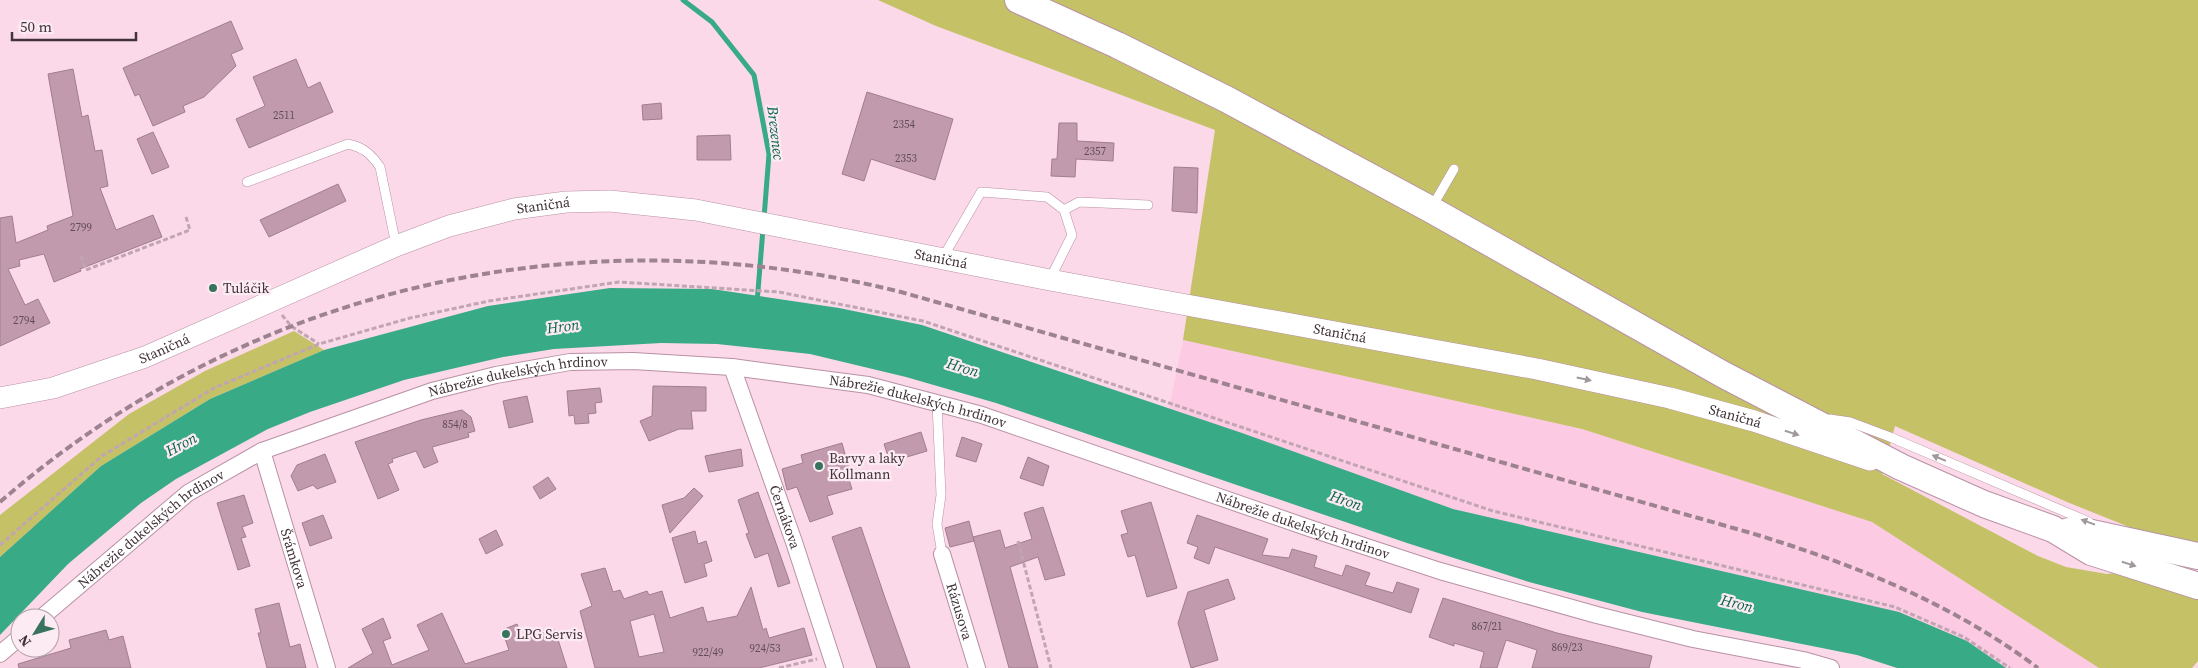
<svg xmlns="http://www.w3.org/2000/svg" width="2198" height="668" font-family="'Source Serif 4',serif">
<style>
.built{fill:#fccbe3}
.green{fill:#c4c166}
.water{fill:#38aa85}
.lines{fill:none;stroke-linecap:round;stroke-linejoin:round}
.stream{stroke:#38aa85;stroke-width:5}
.building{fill:#c19aad;stroke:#a27c8f;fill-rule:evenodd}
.service-casing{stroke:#b891a4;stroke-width:10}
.minor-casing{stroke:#b891a4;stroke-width:18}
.tertiary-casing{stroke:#b891a4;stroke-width:22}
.primary-casing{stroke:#b891a4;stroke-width:28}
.path{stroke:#c1a5b2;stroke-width:3;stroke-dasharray:5 2.5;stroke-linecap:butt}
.service{stroke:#fff;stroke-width:9}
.minor{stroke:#fff;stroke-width:16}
.tertiary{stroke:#fff;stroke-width:21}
.primary{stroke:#fff;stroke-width:26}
.rail{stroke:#9c838f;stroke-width:4;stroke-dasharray:8 4;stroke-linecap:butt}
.oneway{fill:#a0989c}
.poi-dot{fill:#37735d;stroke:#fdebf3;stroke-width:2}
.labels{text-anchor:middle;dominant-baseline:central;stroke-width:4.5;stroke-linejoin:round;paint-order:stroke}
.number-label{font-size:11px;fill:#624c57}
.street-label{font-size:14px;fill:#42323a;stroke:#fdebf3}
.poi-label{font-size:14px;fill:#42323a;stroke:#fdebf3;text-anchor:start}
.water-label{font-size:15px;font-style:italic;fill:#086349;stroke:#fdebf3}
</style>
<rect width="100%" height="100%" fill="#fbd9e9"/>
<!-- built -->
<path class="built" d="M1183 340 1582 429 1872 522 2099 668H2006L1967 641 1899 612 1453 509 1169 408Z"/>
<!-- green -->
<g class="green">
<path d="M878 0H2198V551L2169 543 2067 502 1895 426 1882 474 2038 556 2066 567 2107 574 2132 571 2198 595V661L2192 668H2099L1872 522 1582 429 1183 340 1215 130 936 26Z"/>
<path d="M294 331 324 350 210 399 101 466 0 557V515L129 414 205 371Z"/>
</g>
<!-- water -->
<path class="water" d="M610 288 712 289 839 308 922 325 1242 433 1453 509 1899 612 1967 641 2006 668H1897L1857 655 1642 612 1529 582 1407 543 996 403 906 377 810 354 717 344 661 343 554 349 503 357 404 380 310 412 268 429 176 479 141 503 68 564 0 635V557L101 466 210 399 324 350 488 306Z"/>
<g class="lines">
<!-- stream -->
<g class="stream">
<path d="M683 0 712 22 754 75 769 154 764 218"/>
<path d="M757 303 763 229"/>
</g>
</g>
<!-- building -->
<g class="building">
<path d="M231 21 243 49 231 54 236 66 204 97 183 106 185 112 153 126 139 94 135 96 123 68Z"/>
<path d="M296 59 308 88 320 82 333 112 249 148 236 119 265 106 253 77Z"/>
<path d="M73 69 82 117 88 115 95 151 102 150 108 186 100 188 116 230 153 215 162 237 80 269 81 271 54 282 44 254 19 260 20 266 8 269 25 305 38 299 50 323 0 346V218L12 216 16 243 48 230 47 226 73 216 48 74Z"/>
<path d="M867 92 953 119 935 180 871 159 864 181 842 174Z"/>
<path d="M661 103 662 119 643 120 642 105Z"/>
<path d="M1059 123H1077V141L1114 143 1113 161 1076 159 1075 177 1051 176 1052 159H1057Z"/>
<path d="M153 132 169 167 152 174 137 139Z"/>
<path d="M730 135 731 160H697V136Z"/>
<path d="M1174 167 1198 168 1197 213 1172 211Z"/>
<path d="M338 184 346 201 269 237 260 220Z"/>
<path d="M653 386 706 387V411H691L693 429H679L649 441 640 421 652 416Z"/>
<path d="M600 388 602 402 595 403 596 413 588 414 589 423 575 424 574 415 569 416 567 391Z"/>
<path d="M527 396 533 422 509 428 503 401Z"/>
<path d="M462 410 471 417 475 431 468 433 469 437 432 447 438 462 424 468 416 451 392 459 393 462 388 464 399 490 378 499 355 442 421 420Z"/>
<path d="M921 432 927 451 890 462 884 444Z"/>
<path d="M962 437 982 444 976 462 956 456Z"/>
<path d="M842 443 850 472 847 473 852 489 827 496 833 514 810 522 797 487 787 490 782 469 803 463 801 455Z"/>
<path d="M741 449 743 466 709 472 705 456Z"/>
<path d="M325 454 336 482 317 489 313 485 298 491 291 476 297 465Z"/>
<path d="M1028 457 1049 466 1043 486 1020 478Z"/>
<path d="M548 477 556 489 540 499 533 487Z"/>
<path d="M694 488 703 496 670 533 662 505 684 498Z"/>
<path d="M758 492 790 583 778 587 768 553 755 558 746 534 749 533 738 500Z"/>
<path d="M244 495 253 523 242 527 246 537 241 538 250 566 238 570 217 503Z"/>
<path d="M1151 502 1177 588 1147 597 1135 555 1128 557 1121 535 1128 533 1121 511Z"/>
<path d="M1043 507 1065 575 1045 580 1038 557 1010 567 1038 668H1009L973 537 1000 530 1005 548 1032 539 1024 513Z"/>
<path d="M323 515 332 538 310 546 302 523Z"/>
<path d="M1197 515 1268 539 1262 555 1289 558 1292 549 1317 556 1314 567 1342 576 1346 565 1370 573 1365 585 1393 593 1397 582 1419 589 1411 613 1215 547 1209 564 1194 558 1198 547 1187 543Z"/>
<path d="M969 521 974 541 950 547 945 528Z"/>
<path d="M861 527 884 595 910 668H877L832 537Z"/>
<path d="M496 530 503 545 486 554 479 539Z"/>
<path d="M695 531 698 544 706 541 712 561 704 564 707 576 685 583 672 538Z"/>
<path d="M605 568 613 592 620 590 624 599 647 591 649 595 662 591 670 618 703 607 707 622 737 616 751 587 763 630 766 628 769 638 804 628 812 655 759 668H595L580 611 592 606 581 574ZM654 614 664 652 639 657 630 621Z"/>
<path d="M1228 579 1235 599 1204 610 1218 660 1191 668 1178 623 1188 592Z"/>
<path d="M1443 598 1557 633 1652 656 1649 668H1532L1537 650 1506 640 1497 668H1480L1484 652 1454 643V646L1429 637Z"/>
<path d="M279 603 290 647 300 644 306 668H267L258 633H261L255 609Z"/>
<path d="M442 613 465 664 509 650 502 630 517 624 522 638 555 630 567 668H348L373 653 362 629 383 618 391 638 383 641 392 665 429 650 417 625Z"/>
<path d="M106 630 109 640 123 636 131 668H19L18 664 71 648 69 640Z"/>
</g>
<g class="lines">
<defs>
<g id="service">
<path d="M247 182 348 144C363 147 371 154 380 167L396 245"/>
<path d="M1432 207 1454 169"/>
<path d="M1064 210 1079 202 1148 205"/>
<path d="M942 259 981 192 1047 197 1064 210 1072 235 1050 279"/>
<path d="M937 403 941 495 937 524 942 554"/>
<path d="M1830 419 1850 422 1890 437 2089 522"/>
</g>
<g id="minor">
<path id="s1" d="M732 367 794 542 835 668"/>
<path id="s2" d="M262 451 327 668"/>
<path id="s3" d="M942 554 977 668"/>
<path id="s4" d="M41 618 188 493 262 451 432 391 496 375 570 362 633 361 732 367 868 385 982 415 1309 528 1440 571 1597 615 1693 639 1803 660 1831 668"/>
<path d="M0 654 20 637"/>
</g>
<g id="tertiary">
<path id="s5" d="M0 398 53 388 145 357 396 246 449 226 514 209 566 202 610 201 696 210 1050 280 1537 369 1670 398 1754 421 1870 460"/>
</g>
<g id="primary">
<path d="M1018 0 1117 45 1226 99 1430 209 1724 375 1901 467 1984 504 2053 529 2091 552 2198 586"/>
<path d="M2069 531 2087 532 2198 556"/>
</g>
</defs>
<!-- service casing -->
<use href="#service" class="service-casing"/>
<!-- minor casing -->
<use href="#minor" class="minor-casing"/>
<!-- tertiary casing -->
<use href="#tertiary" class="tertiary-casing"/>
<!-- primary casing -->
<use href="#primary" class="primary-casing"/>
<!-- path -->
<g class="path">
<path d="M81 256 86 270 190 230 186 217"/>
<path d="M282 315 291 326 319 344"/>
<path d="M1018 541 1051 668"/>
<path d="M0 545 102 456 214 388 319 344 410 318 489 301 619 282 779 292 923 321 1493 511 1895 607 1964 637 2010 668"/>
<path d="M779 668 817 659"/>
</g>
<!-- service -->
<use href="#service" class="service"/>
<!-- minor -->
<use href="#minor" class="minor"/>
<!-- tertiary -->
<use href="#tertiary" class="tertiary"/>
<!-- primary -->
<use href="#primary" class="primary"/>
<!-- rail -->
<path class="rail" d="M0 502C249 285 583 212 901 292L1751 533C1853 564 1952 603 2038 668"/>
</g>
<!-- one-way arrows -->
<defs><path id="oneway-solid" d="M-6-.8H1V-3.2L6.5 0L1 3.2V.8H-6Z" transform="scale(1.25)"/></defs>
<g class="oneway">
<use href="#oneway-solid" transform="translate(1584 379) rotate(12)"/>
<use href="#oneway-solid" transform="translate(1792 433) rotate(18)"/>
<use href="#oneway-solid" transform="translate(1939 458) rotate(-157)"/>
<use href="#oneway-solid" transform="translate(2088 522) rotate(-160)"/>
<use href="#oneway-solid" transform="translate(2129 564) rotate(18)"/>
</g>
<!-- markers -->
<g class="poi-dot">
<circle cx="213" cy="288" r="5"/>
<circle cx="819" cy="466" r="5"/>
<circle cx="506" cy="634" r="5"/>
</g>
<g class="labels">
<!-- number labels -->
<g class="number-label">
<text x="284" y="115">2511</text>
<text x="904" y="124">2354</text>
<text x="1095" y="151">2357</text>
<text x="906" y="158">2353</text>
<text x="81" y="227">2799</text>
<text x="24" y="320">2794</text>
<text x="455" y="424">854/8</text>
<text x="1487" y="626">867/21</text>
<text x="1567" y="647">869/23</text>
<text x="765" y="648">924/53</text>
<text x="708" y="652">922/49</text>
</g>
<!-- street labels -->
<g class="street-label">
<text stroke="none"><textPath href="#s5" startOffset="579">Staničná</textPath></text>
<text stroke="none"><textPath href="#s5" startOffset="982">Staničná</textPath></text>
<text stroke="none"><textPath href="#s5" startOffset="1388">Staničná</textPath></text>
<text stroke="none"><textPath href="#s5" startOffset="172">Staničná</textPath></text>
<text stroke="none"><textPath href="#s4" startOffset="546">Nábrežie dukelských hrdinov</textPath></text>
<text stroke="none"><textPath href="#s4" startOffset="951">Nábrežie dukelských hrdinov</textPath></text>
<text stroke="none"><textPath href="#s5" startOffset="1792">Staničná</textPath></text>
<text stroke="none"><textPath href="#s1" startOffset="159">Černákova</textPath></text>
<text stroke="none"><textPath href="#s4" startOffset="1356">Nábrežie dukelských hrdinov</textPath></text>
<text stroke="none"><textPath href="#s4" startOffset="142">Nábrežie dukelských hrdinov</textPath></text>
<text stroke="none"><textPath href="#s2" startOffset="112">Šrámkova</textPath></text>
<text stroke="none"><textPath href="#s3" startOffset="60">Rázusova</textPath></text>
</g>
<!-- poi labels -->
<g class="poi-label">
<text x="223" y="288">Tuláčik</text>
<text x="829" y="458">Barvy a laky<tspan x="829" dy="16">Kollmann</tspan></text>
<text x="516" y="634">LPG Servis</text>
</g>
<!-- water labels -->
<g class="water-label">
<text transform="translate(776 133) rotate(83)">Brezenec</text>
<text transform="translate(563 326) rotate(-7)">Hron</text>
<text transform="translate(963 367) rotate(17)">Hron</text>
<text transform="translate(181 444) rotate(-28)">Hron</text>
<text transform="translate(1346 500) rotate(19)">Hron</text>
<text transform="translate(1737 603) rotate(14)">Hron</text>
</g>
</g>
<!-- north arrow -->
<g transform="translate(35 633) rotate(233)"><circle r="24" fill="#fdebf3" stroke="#b2a1a9"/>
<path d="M0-4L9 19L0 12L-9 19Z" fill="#37735d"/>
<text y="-8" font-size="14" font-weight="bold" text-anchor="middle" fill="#42323a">N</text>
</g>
<!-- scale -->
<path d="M12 32v8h124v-8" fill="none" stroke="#42323a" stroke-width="2.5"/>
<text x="20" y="32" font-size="15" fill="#42323a" stroke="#fdebf3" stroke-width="4" paint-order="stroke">50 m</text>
</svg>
